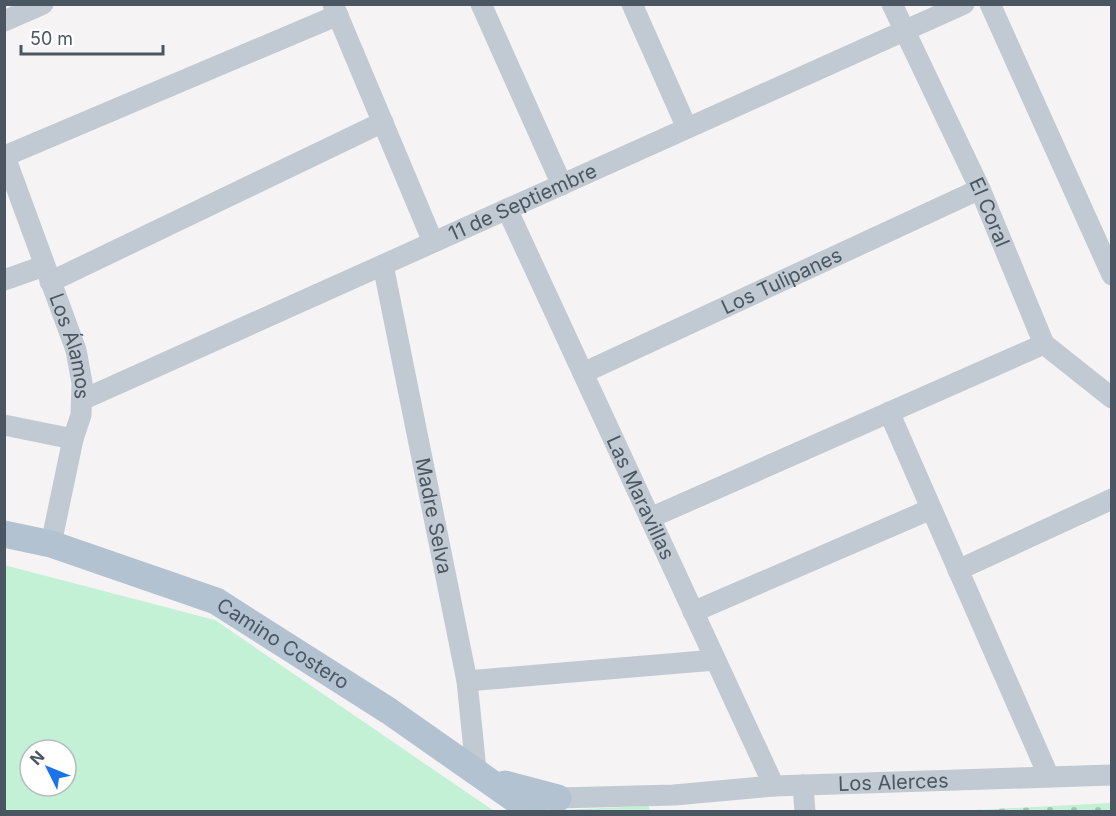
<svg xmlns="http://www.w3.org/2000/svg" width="1116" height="816" font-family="Inter,sans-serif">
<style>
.grass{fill:url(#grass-tufts)}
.cemetery{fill:url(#cemetery-stones)}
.park{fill:#c3f1d5;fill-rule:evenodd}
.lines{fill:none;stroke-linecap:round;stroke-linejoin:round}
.minor{stroke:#c1cad2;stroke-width:21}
.major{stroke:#b3c2d1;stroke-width:27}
.labels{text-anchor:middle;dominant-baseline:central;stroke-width:4.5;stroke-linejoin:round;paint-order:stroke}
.street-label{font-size:20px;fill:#4a5661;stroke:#fff}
</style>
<defs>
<pattern id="grass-tufts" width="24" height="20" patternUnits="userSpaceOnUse" patternTransform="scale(1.5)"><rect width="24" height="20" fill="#c3f1d5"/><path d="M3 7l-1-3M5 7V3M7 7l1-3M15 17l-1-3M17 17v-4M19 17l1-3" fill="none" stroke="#a0c6b0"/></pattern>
<pattern id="cemetery-stones" width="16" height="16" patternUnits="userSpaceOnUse" patternTransform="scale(1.5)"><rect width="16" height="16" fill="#c3f1d5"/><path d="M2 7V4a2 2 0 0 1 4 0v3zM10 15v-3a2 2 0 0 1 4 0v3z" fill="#a0c6b0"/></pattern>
</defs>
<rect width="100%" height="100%" fill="#f5f3f3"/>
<!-- grass -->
<path class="grass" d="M649 806 650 811 559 810Z"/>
<!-- cemetery -->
<path class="cemetery" d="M1111 803V811H957Z"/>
<!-- park -->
<path class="park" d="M4 565 215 620 494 811H5ZM30 750H66V786H30Z"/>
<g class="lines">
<!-- minor -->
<g class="minor">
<path d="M333 4 433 242"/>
<path d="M481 4 562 185"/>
<path d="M632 4 687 128"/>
<path id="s1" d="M892 4 980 189 1044 344 1112 398"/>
<path d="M990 4 1112 275"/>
<path d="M4 21 43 4"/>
<path id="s2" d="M4 154 76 350 82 383 81 415 73 439 51 544"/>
<path d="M5 156 338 15"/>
<path id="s3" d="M507 209 774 786"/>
<path id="s4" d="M383 265 467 681 476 770"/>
<path d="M4 280 44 266"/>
<path d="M50 282 383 122"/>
<path id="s5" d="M583 373 980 189"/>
<path id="s6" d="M82 400 964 4"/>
<path d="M889 412 1049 777"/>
<path d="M4 425 73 439"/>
<path d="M650 518 1044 344"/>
<path d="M958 570 1112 499"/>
<path d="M693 612 931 509"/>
<path d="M467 681 715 660"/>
<path d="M803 785 805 812"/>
<path id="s7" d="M549 809 558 798 674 795 774 786 1112 775"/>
</g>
<!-- major -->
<g class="major">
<path id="s8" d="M4 534 51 544 216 601 389 711 533 812"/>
<path d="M505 784 558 798"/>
</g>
</g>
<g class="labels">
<!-- street labels -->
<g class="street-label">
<text stroke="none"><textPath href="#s6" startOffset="483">11 de Septiembre</textPath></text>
<text stroke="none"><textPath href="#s1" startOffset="230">El Coral</textPath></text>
<text stroke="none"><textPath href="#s5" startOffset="219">Los Tulipanes</textPath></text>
<text stroke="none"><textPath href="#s2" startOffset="204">Los Álamos</textPath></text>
<text stroke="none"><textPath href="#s3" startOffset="318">Las Maravillas</textPath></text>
<text stroke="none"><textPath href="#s4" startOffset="256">Madre Selva</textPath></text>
<text stroke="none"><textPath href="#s8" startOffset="302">Camino Costero</textPath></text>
<text stroke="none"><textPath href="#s7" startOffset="350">Los Alerces</textPath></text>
</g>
</g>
<!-- border -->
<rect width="1116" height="816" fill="none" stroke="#4a5661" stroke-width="12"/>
<!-- north arrow -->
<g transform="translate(48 768) rotate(313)"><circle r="28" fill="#ffffff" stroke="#b7bbc0" stroke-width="1.5"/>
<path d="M0-4.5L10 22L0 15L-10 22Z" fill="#1a73e8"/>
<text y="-9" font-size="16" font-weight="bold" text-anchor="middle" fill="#4a5661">N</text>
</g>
<!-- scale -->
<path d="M21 45v9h142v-9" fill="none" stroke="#4a5661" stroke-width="3"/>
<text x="30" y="45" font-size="18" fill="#4a5661" stroke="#ffffff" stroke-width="4.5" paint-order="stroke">50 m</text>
</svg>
